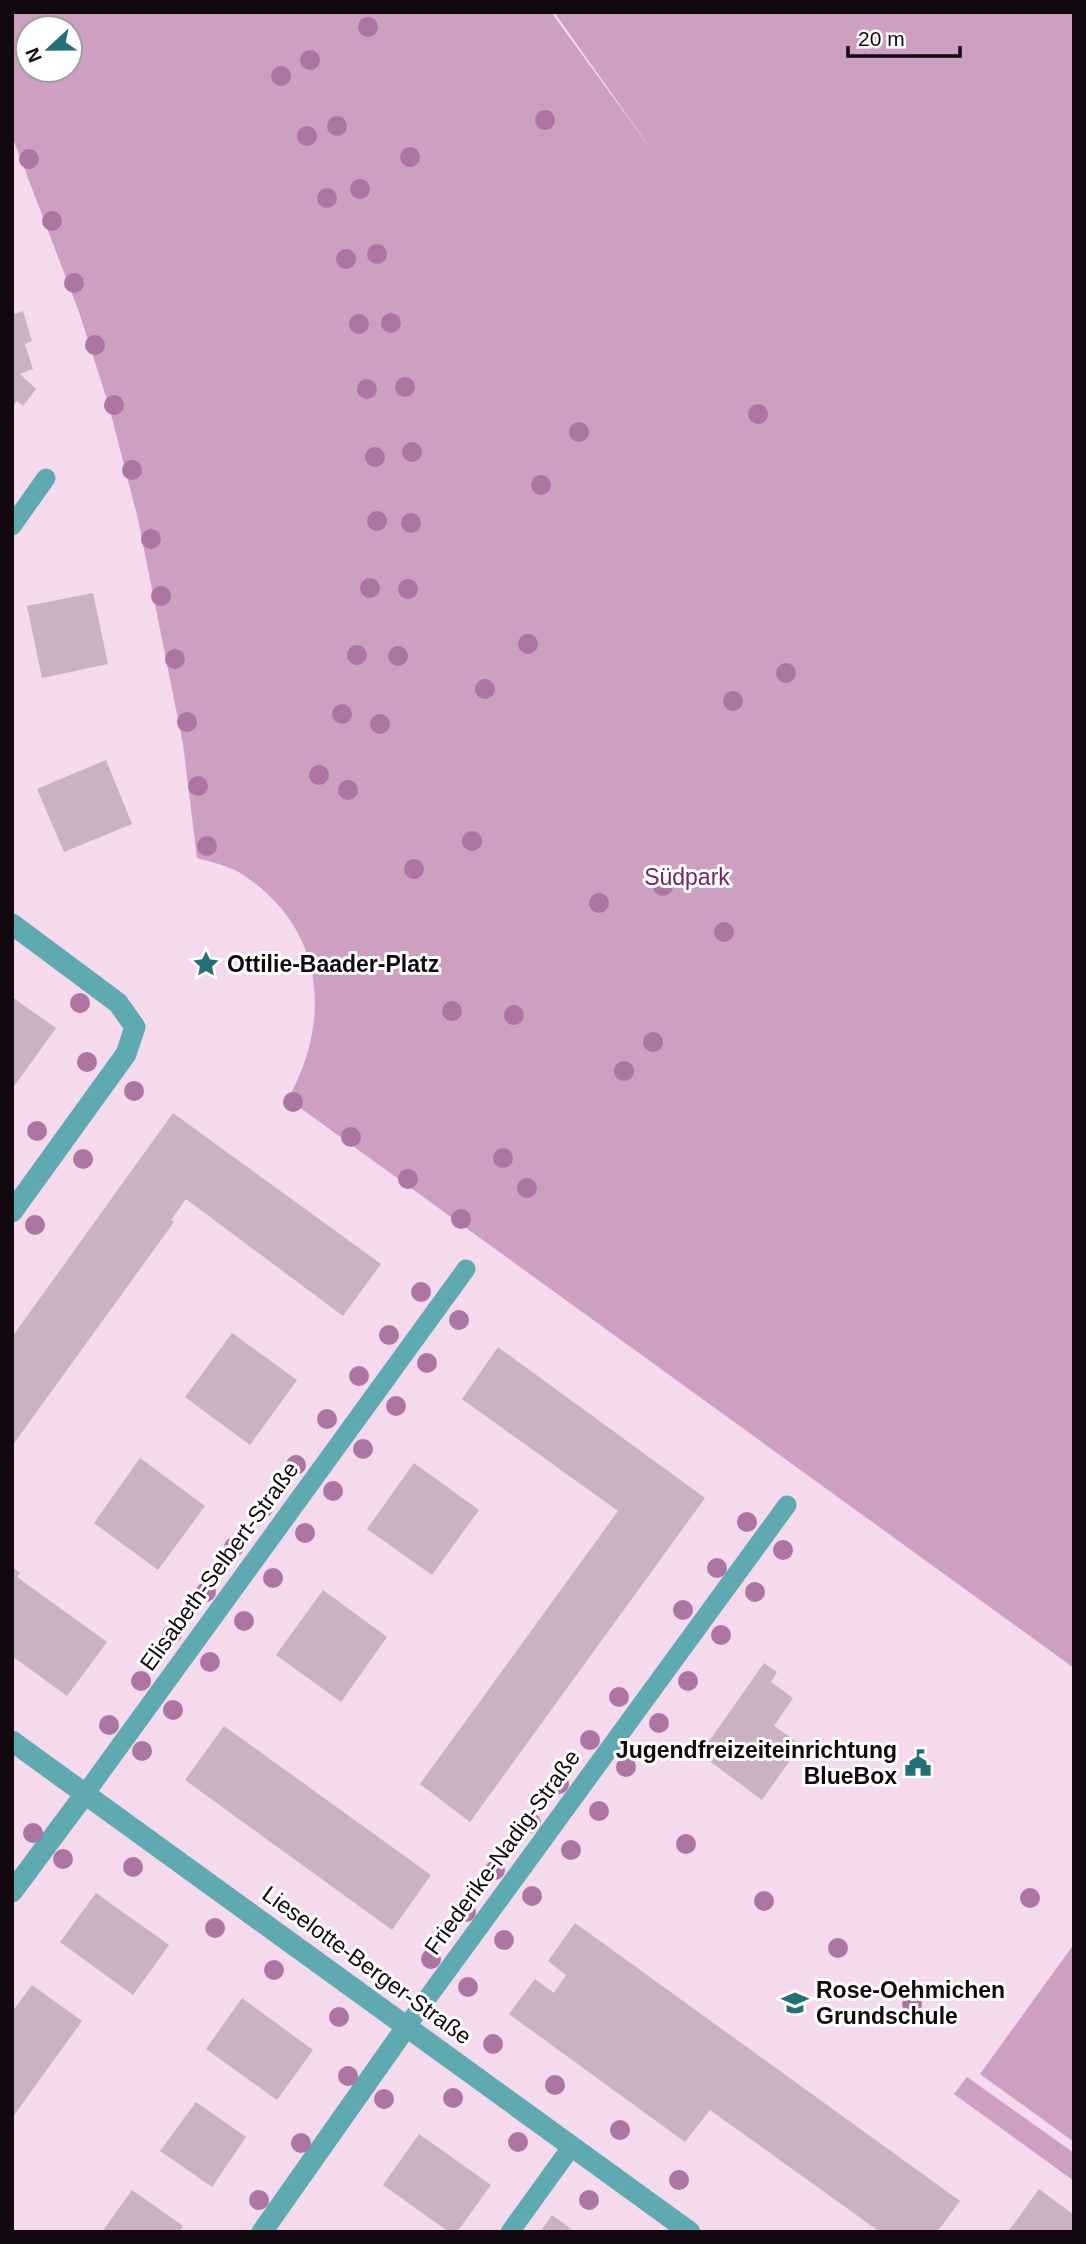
<svg xmlns="http://www.w3.org/2000/svg" width="1086" height="2244" font-family="Helvetica,sans-serif">
<style>
.green{fill:#cd9fc1;fill-rule:evenodd}
.building{fill:#cbb1c4}
.lines{fill:none;stroke-linecap:round;stroke-linejoin:round}
.lane{stroke:#5fa9b0;stroke-width:19}
.street{stroke:#5fa9b0;stroke-width:21}
.tree{fill:#ad75a2}
.labels{text-anchor:middle;dominant-baseline:central;stroke-width:6;stroke-linejoin:round;paint-order:stroke}
.park-label{font-size:23px;fill:#722464;stroke:#fff}
.poi-label{font-size:23px;font-weight:bold;fill:#11090f;stroke:#fff;text-anchor:start}
.street-label{font-size:23px;fill:#11090f;stroke:#fff}
</style>
<rect width="100%" height="100%" fill="#f5d9ed"/>
<!-- green -->
<g class="green">
<path d="M12 12H551L656 156 554 12H1074V1668L288 1099C333 1018 324 927 242 874 230 866 211 862 197 858L183 744 138 519 108 403 79 312 12 136ZM70 28V70H28V28Z"/>
<path d="M1074 1944V2142L980 2074Z"/>
<path d="M967 2077 1074 2153V2181L954 2094Z"/>
</g>
<!-- building -->
<g class="building">
<path d="M12 308 15 314 23 311 32 341 25 344 33 369 20 374 36 389 23 406 17 401 12 407Z"/>
<path d="M93 593 108 664 42 678 27 606Z"/>
<path d="M106 760 132 824 64 852 37 789Z"/>
<path d="M12 997 56 1028 12 1089Z"/>
<path d="M173 1113 381 1264 343 1316 186 1199 171 1220 174 1222 12 1446V1337Z"/>
<path d="M232 1333 297 1380 250 1445 185 1397Z"/>
<path d="M498 1347 705 1498 470 1822 420 1784 618 1511 462 1399Z"/>
<path d="M140 1458 205 1506 158 1570 94 1523Z"/>
<path d="M414 1463 479 1510 432 1575 367 1529Z"/>
<path d="M12 1567 20 1573 17 1577 107 1642 67 1696 12 1656Z"/>
<path d="M323 1590 387 1637 341 1702 276 1655Z"/>
<path d="M764 1663 777 1672 771 1682 793 1698 774 1726 801 1745 762 1800 700 1754Z"/>
<path d="M224 1726 431 1875 392 1930 185 1780Z"/>
<path d="M96 1893 169 1945 133 1995 60 1942Z"/>
<path d="M575 1923 960 2201 937 2232H880L710 2110 685 2142 509 2014 535 1979 554 1993 566 1975 548 1961Z"/>
<path d="M32 1985 82 2021 12 2118V2012Z"/>
<path d="M242 1998 313 2050 277 2100 206 2049Z"/>
<path d="M196 2102 246 2137 212 2187 160 2151Z"/>
<path d="M419 2134 491 2185 457 2232H449L383 2185Z"/>
<path d="M1039 2189 1074 2215V2232H1008Z"/>
<path d="M132 2190 183 2226 179 2232H102Z"/>
<path d="M552 2215 575 2232H540Z"/>
</g>
<g class="lines">
<!-- lane -->
<g class="lane">
<path d="M12 526 46 478"/>
<path d="M85 1794 466 1269"/>
<path d="M407 2026 787 1505"/>
<path d="M510 2232 572 2146"/>
</g>
<!-- street -->
<g class="street">
<path d="M12 924 118 1003 135 1027 126 1054 12 1212"/>
<path d="M12 1741 690 2232"/>
<path d="M12 1892 85 1794"/>
<path d="M262 2232 407 2026"/>
</g>
</g>
<!-- trees -->
<g class="tree">
<circle cx="368" cy="27" r="10"/>
<circle cx="310" cy="60" r="10"/>
<circle cx="281" cy="76" r="10"/>
<circle cx="545" cy="120" r="10"/>
<circle cx="337" cy="126" r="10"/>
<circle cx="307" cy="136" r="10"/>
<circle cx="410" cy="157" r="10"/>
<circle cx="29" cy="159" r="10"/>
<circle cx="360" cy="189" r="10"/>
<circle cx="327" cy="198" r="10"/>
<circle cx="52" cy="221" r="10"/>
<circle cx="377" cy="254" r="10"/>
<circle cx="346" cy="259" r="10"/>
<circle cx="74" cy="283" r="10"/>
<circle cx="391" cy="323" r="10"/>
<circle cx="359" cy="324" r="10"/>
<circle cx="95" cy="345" r="10"/>
<circle cx="405" cy="387" r="10"/>
<circle cx="367" cy="389" r="10"/>
<circle cx="114" cy="405" r="10"/>
<circle cx="758" cy="414" r="10"/>
<circle cx="579" cy="432" r="10"/>
<circle cx="412" cy="452" r="10"/>
<circle cx="375" cy="457" r="10"/>
<circle cx="132" cy="470" r="10"/>
<circle cx="541" cy="485" r="10"/>
<circle cx="377" cy="521" r="10"/>
<circle cx="411" cy="523" r="10"/>
<circle cx="151" cy="539" r="10"/>
<circle cx="370" cy="588" r="10"/>
<circle cx="408" cy="589" r="10"/>
<circle cx="161" cy="596" r="10"/>
<circle cx="528" cy="644" r="10"/>
<circle cx="357" cy="655" r="10"/>
<circle cx="398" cy="656" r="10"/>
<circle cx="175" cy="659" r="10"/>
<circle cx="786" cy="673" r="10"/>
<circle cx="485" cy="689" r="10"/>
<circle cx="733" cy="701" r="10"/>
<circle cx="342" cy="714" r="10"/>
<circle cx="187" cy="722" r="10"/>
<circle cx="380" cy="724" r="10"/>
<circle cx="319" cy="775" r="10"/>
<circle cx="198" cy="786" r="10"/>
<circle cx="348" cy="790" r="10"/>
<circle cx="472" cy="841" r="10"/>
<circle cx="207" cy="846" r="10"/>
<circle cx="414" cy="869" r="10"/>
<circle cx="663" cy="886" r="10"/>
<circle cx="599" cy="903" r="10"/>
<circle cx="724" cy="932" r="10"/>
<circle cx="80" cy="1003" r="10"/>
<circle cx="452" cy="1011" r="10"/>
<circle cx="514" cy="1015" r="10"/>
<circle cx="653" cy="1042" r="10"/>
<circle cx="87" cy="1062" r="10"/>
<circle cx="624" cy="1071" r="10"/>
<circle cx="134" cy="1091" r="10"/>
<circle cx="293" cy="1102" r="10"/>
<circle cx="37" cy="1131" r="10"/>
<circle cx="351" cy="1137" r="10"/>
<circle cx="503" cy="1158" r="10"/>
<circle cx="83" cy="1159" r="10"/>
<circle cx="408" cy="1179" r="10"/>
<circle cx="527" cy="1188" r="10"/>
<circle cx="461" cy="1219" r="10"/>
<circle cx="35" cy="1225" r="10"/>
<circle cx="421" cy="1292" r="10"/>
<circle cx="459" cy="1320" r="10"/>
<circle cx="389" cy="1335" r="10"/>
<circle cx="427" cy="1363" r="10"/>
<circle cx="359" cy="1376" r="10"/>
<circle cx="396" cy="1406" r="10"/>
<circle cx="327" cy="1419" r="10"/>
<circle cx="363" cy="1449" r="10"/>
<circle cx="296" cy="1465" r="10"/>
<circle cx="333" cy="1491" r="10"/>
<circle cx="263" cy="1508" r="10"/>
<circle cx="747" cy="1522" r="10"/>
<circle cx="305" cy="1533" r="10"/>
<circle cx="234" cy="1547" r="10"/>
<circle cx="783" cy="1550" r="10"/>
<circle cx="717" cy="1568" r="10"/>
<circle cx="273" cy="1578" r="10"/>
<circle cx="206" cy="1592" r="10"/>
<circle cx="755" cy="1592" r="10"/>
<circle cx="683" cy="1610" r="10"/>
<circle cx="244" cy="1621" r="10"/>
<circle cx="172" cy="1634" r="10"/>
<circle cx="721" cy="1635" r="10"/>
<circle cx="210" cy="1662" r="10"/>
<circle cx="141" cy="1681" r="10"/>
<circle cx="688" cy="1681" r="10"/>
<circle cx="619" cy="1697" r="10"/>
<circle cx="173" cy="1710" r="10"/>
<circle cx="659" cy="1723" r="10"/>
<circle cx="109" cy="1725" r="10"/>
<circle cx="590" cy="1740" r="10"/>
<circle cx="142" cy="1751" r="10"/>
<circle cx="626" cy="1767" r="10"/>
<circle cx="559" cy="1784" r="10"/>
<circle cx="599" cy="1811" r="10"/>
<circle cx="531" cy="1823" r="10"/>
<circle cx="33" cy="1833" r="10"/>
<circle cx="686" cy="1844" r="10"/>
<circle cx="571" cy="1850" r="10"/>
<circle cx="63" cy="1859" r="10"/>
<circle cx="133" cy="1867" r="10"/>
<circle cx="495" cy="1870" r="10"/>
<circle cx="532" cy="1896" r="10"/>
<circle cx="1030" cy="1898" r="10"/>
<circle cx="764" cy="1901" r="10"/>
<circle cx="466" cy="1912" r="10"/>
<circle cx="215" cy="1928" r="10"/>
<circle cx="504" cy="1940" r="10"/>
<circle cx="838" cy="1948" r="10"/>
<circle cx="431" cy="1959" r="10"/>
<circle cx="274" cy="1970" r="10"/>
<circle cx="468" cy="1987" r="10"/>
<circle cx="912" cy="2004" r="10"/>
<circle cx="339" cy="2017" r="10"/>
<circle cx="493" cy="2044" r="10"/>
<circle cx="348" cy="2076" r="10"/>
<circle cx="555" cy="2085" r="10"/>
<circle cx="453" cy="2098" r="10"/>
<circle cx="384" cy="2099" r="10"/>
<circle cx="620" cy="2130" r="10"/>
<circle cx="518" cy="2142" r="10"/>
<circle cx="301" cy="2143" r="10"/>
<circle cx="679" cy="2180" r="10"/>
<circle cx="259" cy="2200" r="10"/>
<circle cx="589" cy="2200" r="10"/>
</g>
<!-- icons -->
<defs>
<symbol id="sight-bare" viewBox="-9 -9 18 18"><path d="M0-6L1.8-2.2L6-1.7L2.9 1.2L3.7 5.4L0 3.3L-3.7 5.4L-2.9 1.2L-6-1.7L-1.8-2.2Z" fill="#256f76" stroke="#fff" stroke-width="2.5" paint-order="stroke"/></symbol>
<symbol id="civic-bare" viewBox="-9 -9 18 18"><path d="M-.6-6.5H3V-4.5H.6V-3L4-1V1h2V6H-6V1h2V-1L-.6-3ZM-1.2 2.5V6h2.4V2.5Z" fill="#256f76" stroke="#fff" stroke-width="2.5" paint-order="stroke"/></symbol>
<symbol id="school-bare" viewBox="-9 -9 18 18"><path d="M0-5L7-2L0 1L-7-2ZM-4 1L0 2.5L4 1V4Q0 6-4 4Z" fill="#256f76" stroke="#fff" stroke-width="2.5" paint-order="stroke"/></symbol>
</defs>
<g fill-rule="evenodd">
<use href="#sight-bare" x="187" y="945" width="38" height="38"/>
<use href="#civic-bare" x="899" y="1744" width="38" height="38"/>
<use href="#school-bare" x="776" y="1984" width="38" height="38"/>
</g>
<g class="labels">
<!-- park labels -->
<g class="park-label">
<text x="687" y="877">Südpark</text>
</g>
<!-- poi labels -->
<g class="poi-label">
<text x="227" y="964">Ottilie-Baader-Platz</text>
<text x="897" y="1750" text-anchor="end">Jugendfreizeiteinrichtung<tspan x="897" dy="26">BlueBox</tspan></text>
<text x="816" y="1990">Rose-Oehmichen<tspan x="816" dy="26">Grundschule</tspan></text>
</g>
<!-- street labels -->
<g class="street-label">
<text transform="translate(219 1566) rotate(-54)">Elisabeth-Selbert-Straße</text>
<text transform="translate(502 1852) rotate(-54)">Friederike-Nadig-Straße</text>
<text transform="translate(367 1965) rotate(36)">Lieselotte-Berger-Straße</text>
</g>
</g>
<!-- border -->
<rect width="1086" height="2244" fill="none" stroke="#11090f" stroke-width="28"/>
<!-- north arrow -->
<g transform="translate(49 49) rotate(248)"><circle r="33" fill="#ffffff" stroke="#a09d9f" stroke-width="2"/>
<path d="M0-5L12 26L0 18L-12 26Z" fill="#256f76"/>
<text y="-10" font-size="19" font-weight="bold" text-anchor="middle" fill="#11090f">N</text>
</g>
<!-- scale -->
<path d="M848 46v10h112v-10" fill="none" stroke="#11090f" stroke-width="3.5"/>
<text x="858" y="46" font-size="21" fill="#11090f" stroke="#ffffff" stroke-width="5" paint-order="stroke">20 m</text>
</svg>
